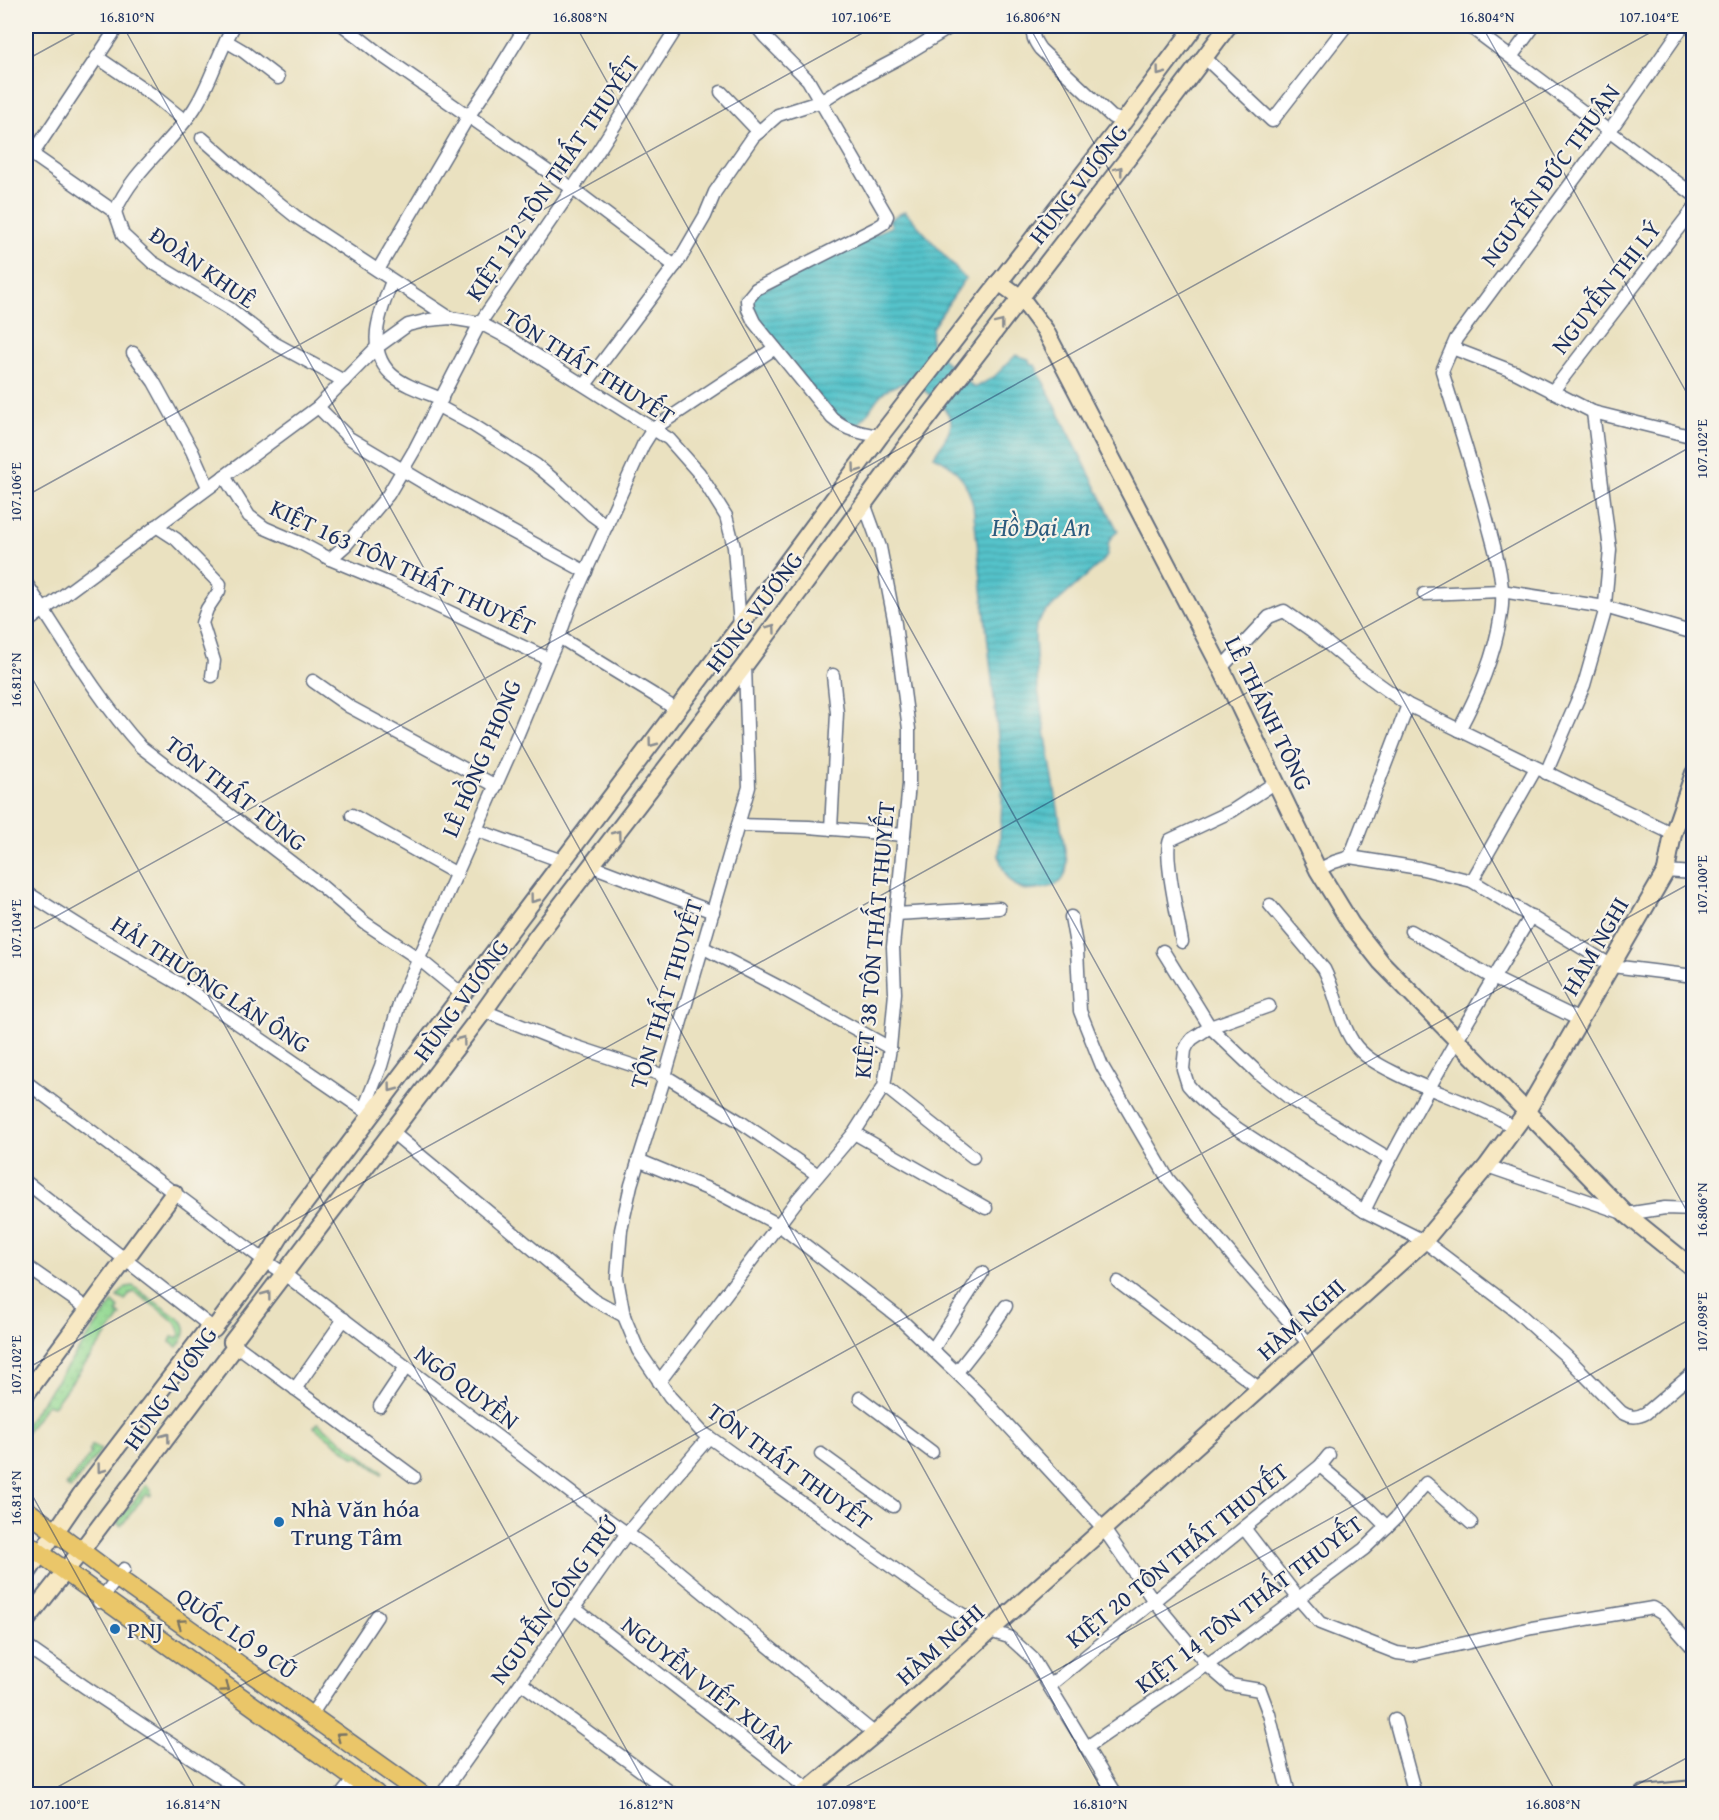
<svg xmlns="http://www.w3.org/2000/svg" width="1719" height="1820" font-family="'Gentium Book Plus',serif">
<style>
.grass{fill:url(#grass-dots);stroke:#578478;stroke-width:1.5}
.water{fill:url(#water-rules);stroke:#387994;stroke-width:1.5}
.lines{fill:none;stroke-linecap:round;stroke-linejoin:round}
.street-casing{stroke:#636d80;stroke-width:15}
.secondary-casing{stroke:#636d80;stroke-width:20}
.primary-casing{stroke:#636d80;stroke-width:21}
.street{stroke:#fff;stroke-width:12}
.secondary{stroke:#f7e8c3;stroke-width:16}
.primary{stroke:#eac669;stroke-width:18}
.oneway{stroke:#898c90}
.oneway2{stroke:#787363}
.ticks{fill:none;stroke:#1b2f5e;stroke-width:1.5;stroke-opacity:0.45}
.poi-dot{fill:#1f6fb2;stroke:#f7f3e8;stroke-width:2}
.labels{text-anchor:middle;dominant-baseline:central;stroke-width:4.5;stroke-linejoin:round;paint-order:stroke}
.street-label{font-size:24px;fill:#1b2f5e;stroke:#f7f3e8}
.poi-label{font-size:24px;fill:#1b2f5e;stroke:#f7f3e8;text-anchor:start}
.water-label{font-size:26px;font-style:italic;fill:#2c5b7e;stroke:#f7f3e8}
.neatline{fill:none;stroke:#1b2f5e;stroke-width:2}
.ticks-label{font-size:15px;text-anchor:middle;fill:#1b2f5e}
</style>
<defs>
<pattern id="grass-dots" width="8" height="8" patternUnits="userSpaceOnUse" patternTransform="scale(1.5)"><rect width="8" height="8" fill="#93d992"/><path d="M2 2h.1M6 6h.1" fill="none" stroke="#7ebb80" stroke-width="1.8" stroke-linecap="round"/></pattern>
<pattern id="water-rules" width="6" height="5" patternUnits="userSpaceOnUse" patternTransform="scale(1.5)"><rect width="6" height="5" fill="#55c3ca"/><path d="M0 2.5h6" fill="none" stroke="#469fa7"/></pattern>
</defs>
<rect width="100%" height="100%" fill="#f7f3e8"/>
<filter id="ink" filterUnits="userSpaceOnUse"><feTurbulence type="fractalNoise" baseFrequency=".0167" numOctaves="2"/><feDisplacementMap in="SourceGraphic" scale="12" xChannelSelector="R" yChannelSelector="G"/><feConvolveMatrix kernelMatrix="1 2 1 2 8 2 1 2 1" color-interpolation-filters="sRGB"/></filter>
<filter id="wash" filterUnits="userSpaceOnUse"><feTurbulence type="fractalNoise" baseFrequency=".008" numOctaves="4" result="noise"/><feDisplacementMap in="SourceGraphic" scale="24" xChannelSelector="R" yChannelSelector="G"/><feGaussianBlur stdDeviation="1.35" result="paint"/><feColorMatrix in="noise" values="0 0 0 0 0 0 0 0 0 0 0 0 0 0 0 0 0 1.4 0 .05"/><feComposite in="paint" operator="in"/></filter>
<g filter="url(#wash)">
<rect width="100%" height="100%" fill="#eae1c0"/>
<!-- grass -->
<g class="grass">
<path d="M133 1286 182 1321C189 1331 184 1338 177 1347L170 1342 172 1337H179C180 1333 181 1332 179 1328 175 1318 144 1299 134 1292L131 1293 125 1300 117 1297 126 1287Z"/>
<path d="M113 1302 119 1308 117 1312 121 1316 55 1404 53 1406 47 1404 26 1433V1424Z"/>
<path d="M318 1423 383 1472 382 1474 359 1457H354L314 1427Z"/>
<path d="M92 1445 101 1450 70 1489 66 1486 91 1454 89 1451Z"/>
<path d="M146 1485 151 1489V1495L149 1496 146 1494 121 1526 117 1523Z"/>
</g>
<!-- water -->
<path class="water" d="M905 211 965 279 932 328 931 340 933 350 975 388 994 377 1016 355 1028 359 1032 365H1035L1118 531C1101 546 1113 546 1105 559L1043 615 1036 625 1035 636 1038 689 1067 862C1067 881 1059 886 1041 889 1035 890 1028 892 1022 889 1009 884 1001 868 999 855L1003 782 973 505C967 482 956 465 934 456 940 446 951 434 951 422 951 409 921 388 912 381 903 383 892 386 885 391 872 401 869 418 854 427L844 425 745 313 746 298 892 226 889 220Z"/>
</g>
<g filter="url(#ink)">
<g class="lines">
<defs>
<g id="street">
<path d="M344 26 381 55 573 189 675 266"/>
<path d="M756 26 765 37 808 80 887 216 884 223 876 228 756 289 747 300 748 309 754 322 832 418C847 431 862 433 880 436"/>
<path d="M1035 26C1030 34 1035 42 1040 49L1112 117 1124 121"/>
<path d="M1469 26 1694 195"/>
<path d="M226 41 243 51 278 78"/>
<path d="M97 57 154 96 185 121"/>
<path d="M1204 57 1272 121 1346 26"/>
<path d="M1511 57 1534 26"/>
<path d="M721 92 759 132"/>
<path d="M202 138 243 174 295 216 450 318"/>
<path d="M26 150 115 212 123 235 152 262 230 309 274 343 344 381"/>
<path d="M32 155 118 26"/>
<path d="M115 212C132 171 170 145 194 109 211 83 218 52 234 26"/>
<path d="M378 270 468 117 493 80 526 26"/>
<path d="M392 281C381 310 364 348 391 374 404 386 425 392 442 399"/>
<path d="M1452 348 1517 373 1593 412 1694 437"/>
<path d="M133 353 154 382 192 451 208 487"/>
<path d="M585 385 680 259 705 216 715 192 753 137 778 115 822 101 842 88 901 57 952 26"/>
<path d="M1552 392 1694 208"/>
<path d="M438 406 473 425 536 465 560 485 592 515 607 526"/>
<path d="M318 407 349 438 443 494 586 572"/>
<path d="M224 476 249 516 265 528 302 544 330 559 390 584 549 659"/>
<path d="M156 526 176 539 220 584 219 591 207 609 202 623 214 661 212 676"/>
<path d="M330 559 346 545 388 495 415 449 480 323 597 153 678 26"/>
<path d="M26 583C63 639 96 697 141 747L318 883 365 923 419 959 463 995"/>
<path d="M1424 594 1501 591 1605 607 1694 633"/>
<path d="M26 623 318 407 376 348 408 325 429 320 450 318 480 323 512 340 669 439 699 473 726 516 734 547 740 626"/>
<path d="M559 637 654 695 677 710"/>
<path d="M745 665 749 787 665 1076 631 1185 621 1230 617 1278 624 1316 638 1350 670 1397 702 1432 938 1600 990 1631 1009 1637 1032 1658 1115 1794"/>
<path d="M1221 668 1269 617 1284 611 1311 630 1362 672 1408 705 1673 834"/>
<path d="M313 681 350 707 496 786"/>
<path d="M1459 730C1478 694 1495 656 1501 614 1506 582 1495 551 1487 520 1474 470 1457 420 1442 371L1456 339 1609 132 1683 26"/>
<path d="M1546 773 1584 685 1604 615 1610 550 1593 412"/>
<path d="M352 815 457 874"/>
<path d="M738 825 809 827 904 835"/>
<path d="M831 829 837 713 833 675"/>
<path d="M476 830 562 861"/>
<path d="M1350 857 1408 705"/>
<path d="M592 866 713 912"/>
<path d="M1318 870 1334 862 1350 857 1419 868 1472 881 1612 966 1694 976"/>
<path d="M1666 871 1694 873"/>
<path d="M1472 881 1536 768"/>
<path d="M26 892 88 931 183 986 370 1114"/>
<path d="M1270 905 1324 969C1336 992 1339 1021 1353 1042 1362 1056 1379 1065 1393 1072 1433 1093 1478 1104 1515 1128"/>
<path d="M896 914 999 908"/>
<path d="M1071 917 1077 950 1080 1011 1102 1066 1168 1179 1245 1271 1309 1344"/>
<path d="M1411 931 1493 978 1580 1020"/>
<path d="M1182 942C1179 922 1163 855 1170 840L1232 811 1276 782"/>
<path d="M702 947 781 988 890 1048"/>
<path d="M1163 951 1210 1027 1258 1073 1292 1100 1390 1159"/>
<path d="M1269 1006 1210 1027 1192 1039 1188 1044 1185 1050 1183 1069 1188 1085 1196 1094 1214 1111 1238 1129 1364 1211 1424 1241 1515 1310 1566 1356 1621 1412C1630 1418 1637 1418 1646 1413L1694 1372"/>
<path d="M484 1011 562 1042 665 1076 742 1123 818 1175"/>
<path d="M26 1082 265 1261 283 1273 583 1502 663 1559 875 1734"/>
<path d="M884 1086 973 1157"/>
<path d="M364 1109 381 1066 400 1001 510 753 549 659 559 637 570 606 643 445 653 429 775 348"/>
<path d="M392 1132 593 1299 624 1316"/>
<path d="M854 1133 986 1208"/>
<path d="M638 1160 720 1194 779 1225 897 1316 977 1392 1103 1528 1154 1601 1207 1665 1230 1685 1260 1690 1269 1714 1289 1794"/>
<path d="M1487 1166 1626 1214 1665 1208 1694 1209"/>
<path d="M26 1182 214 1329"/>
<path d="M1364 1211C1414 1109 1472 1013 1531 916"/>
<path d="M26 1266 88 1309"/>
<path d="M1118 1282 1260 1389"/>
<path d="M232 1342 414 1477"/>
<path d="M933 1349 982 1273"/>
<path d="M957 1372 990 1330 1006 1306"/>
<path d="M659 1382 798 1199 854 1133 884 1086 890 1048 895 993 893 947 909 784V729L895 624 880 547 864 503"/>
<path d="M295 1389 344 1319"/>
<path d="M860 1398 932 1452"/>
<path d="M380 1406 406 1367"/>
<path d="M821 1454 893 1506"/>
<path d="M1320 1466 1357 1497 1387 1527"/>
<path d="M1244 1528 1299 1599 1320 1623 1397 1653 1412 1655 1532 1628 1653 1608 1663 1614 1694 1649"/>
<path d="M99 1602 124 1569"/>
<path d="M574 1608 814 1794"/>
<path d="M26 1646 85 1687 246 1794"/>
<path d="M521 1683 673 1794"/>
<path d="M1049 1686 1320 1466 1329 1455"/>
<path d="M311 1715 377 1616"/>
<path d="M1395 1720 1415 1794"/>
<path d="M1087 1747 1237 1644 1364 1549 1396 1518 1426 1483 1471 1523"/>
<path d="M26 1793 28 1794"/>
<path d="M342 1794 354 1779"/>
<path d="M442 1794 627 1533 709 1437"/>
</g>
<g id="secondary">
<path d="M999 282 1021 298 1045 330 1221 668 1318 870 1351 924 1381 962 1626 1214 1694 1269"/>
<path d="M26 1394 174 1193"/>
<path d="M26 1575 82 1493 209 1327 214 1329 265 1261 283 1232 740 626 880 436 1124 121 1195 26"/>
<path d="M26 1621 81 1551 235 1347 232 1342 484 1011 538 935 745 665 907 445 1145 136 1228 26"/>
<path d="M803 1794 875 1734 1424 1241 1487 1166 1527 1111 1666 871 1673 834 1694 773"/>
<path d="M1643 1794 1694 1789"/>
</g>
<g id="primary">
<path d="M26 1510 109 1572 421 1794"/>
<path d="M26 1543 376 1794"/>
</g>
</defs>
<!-- street casing -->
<use href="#street" class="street-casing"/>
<!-- secondary casing -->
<use href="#secondary" class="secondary-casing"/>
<!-- primary casing -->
<use href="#primary" class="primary-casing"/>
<!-- street -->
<use href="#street" class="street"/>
<!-- secondary -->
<use href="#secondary" class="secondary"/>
<!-- primary -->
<use href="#primary" class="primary"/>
</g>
<!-- one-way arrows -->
<defs><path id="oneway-chevron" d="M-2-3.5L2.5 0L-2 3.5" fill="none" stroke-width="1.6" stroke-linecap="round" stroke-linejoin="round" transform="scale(1.5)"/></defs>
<g class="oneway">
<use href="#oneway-chevron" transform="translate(1160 72) rotate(127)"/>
<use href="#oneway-chevron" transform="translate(1119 170) rotate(-52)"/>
<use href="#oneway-chevron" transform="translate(1000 324) rotate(-52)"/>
<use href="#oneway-chevron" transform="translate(856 469) rotate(126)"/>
<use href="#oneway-chevron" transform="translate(772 628) rotate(-54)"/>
<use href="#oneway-chevron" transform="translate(652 743) rotate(127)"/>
<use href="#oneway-chevron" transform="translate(617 834) rotate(-53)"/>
<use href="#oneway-chevron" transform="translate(534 899) rotate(127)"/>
<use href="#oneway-chevron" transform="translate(462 1040) rotate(-53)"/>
<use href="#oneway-chevron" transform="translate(392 1088) rotate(127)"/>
<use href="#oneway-chevron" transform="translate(267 1295) rotate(-53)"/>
<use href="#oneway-chevron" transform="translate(166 1437) rotate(-53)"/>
<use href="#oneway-chevron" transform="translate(101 1469) rotate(127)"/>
</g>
<g class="oneway2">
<use href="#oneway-chevron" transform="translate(181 1623) rotate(-145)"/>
<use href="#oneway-chevron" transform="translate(226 1688) rotate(35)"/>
<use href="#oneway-chevron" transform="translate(340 1736) rotate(-144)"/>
</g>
</g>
<!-- ticks -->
<path class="ticks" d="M123 26 1104 1794M576 26 1557 1794M1029 26 1694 1224M1482 26 1694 406M26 60 88 26M26 496 875 26M26 667 651 1794M26 933 1662 26M26 1369 1694 445M26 1484 198 1794M45 1794 1694 881M833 1794 1694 1317M1620 1794 1694 1754"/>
<!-- markers -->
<g class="poi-dot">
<circle cx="279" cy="1522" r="6"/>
<circle cx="115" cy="1629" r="6"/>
</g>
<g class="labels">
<!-- street labels -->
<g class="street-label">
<text transform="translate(1550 175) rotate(-54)">NGUYỄN ĐỨC THUẬN</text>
<text transform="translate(552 178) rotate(-56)">KIỆT 112 TÔN THẤT THUYẾT</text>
<text transform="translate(1078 184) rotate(-52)">HÙNG VƯƠNG</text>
<text transform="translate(203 267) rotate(35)">ĐOÀN KHUÊ</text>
<text transform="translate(1606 287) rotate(-52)">NGUYỄN THỊ LÝ</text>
<text transform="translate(589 366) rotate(32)">TÔN THẤT THUYẾT</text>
<text transform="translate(403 567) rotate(25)">KIỆT 163 TÔN THẤT THUYẾT</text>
<text transform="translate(754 612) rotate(-53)">HÙNG VƯƠNG</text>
<text transform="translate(1269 713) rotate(64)">LÊ THÁNH TÔNG</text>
<text transform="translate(481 758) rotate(-67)">LÊ HỒNG PHONG</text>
<text transform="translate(236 793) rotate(38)">TÔN THẤT TÙNG</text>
<text transform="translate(874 940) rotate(-85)">KIỆT 38 TÔN THẤT THUYẾT</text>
<text transform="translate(1595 946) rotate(-60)">HÀM NGHI</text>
<text transform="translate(211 984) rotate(33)">HẢI THƯỢNG LÃN ÔNG</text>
<text transform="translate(666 994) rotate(-73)">TÔN THẤT THUYẾT</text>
<text transform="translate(461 1000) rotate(-54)">HÙNG VƯƠNG</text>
<text transform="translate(1301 1319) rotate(-42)">HÀM NGHI</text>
<text transform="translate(467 1387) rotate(37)">NGÔ QUYỀN</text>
<text transform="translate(170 1388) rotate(-55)">HÙNG VƯƠNG</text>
<text transform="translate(790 1466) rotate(36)">TÔN THẤT THUYẾT</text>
<text transform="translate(1177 1555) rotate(-39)">KIỆT 20 TÔN THẤT THUYẾT</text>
<text transform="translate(554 1600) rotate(-54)">NGUYỄN CÔNG TRỨ</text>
<text transform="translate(1249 1604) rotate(-37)">KIỆT 14 TÔN THẤT THUYẾT</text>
<text transform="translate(237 1633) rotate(35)">QUỐC LỘ 9 CŨ</text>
<text transform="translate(940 1644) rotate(-42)">HÀM NGHI</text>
<text transform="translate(707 1685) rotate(38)">NGUYỄN VIẾT XUÂN</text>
</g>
<!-- poi labels -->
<g class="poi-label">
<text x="291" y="1508">Nhà Văn hóa<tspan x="291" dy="28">Trung Tâm</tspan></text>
<text x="127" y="1629">PNJ</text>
</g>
<!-- water labels -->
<g class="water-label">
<text x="1041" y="526">Hồ Đại An</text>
</g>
</g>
<!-- margin -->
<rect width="1719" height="1820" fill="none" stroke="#f7f3e8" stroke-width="66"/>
<rect x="33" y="33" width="1653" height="1754" class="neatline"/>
<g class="ticks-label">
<text x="127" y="22">16.810°N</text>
<text x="580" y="22">16.808°N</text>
<text x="861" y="22">107.106°E</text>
<text x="1033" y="22">16.806°N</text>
<text x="1487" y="22">16.804°N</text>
<text x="1649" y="22">107.104°E</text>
<text transform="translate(1702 449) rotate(-90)" y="5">107.102°E</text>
<text transform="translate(16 492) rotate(-90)" y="5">107.106°E</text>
<text transform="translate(16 680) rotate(-90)" y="5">16.812°N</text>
<text transform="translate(1702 885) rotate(-90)" y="5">107.100°E</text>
<text transform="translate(16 929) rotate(-90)" y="5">107.104°E</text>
<text transform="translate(1702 1210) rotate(-90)" y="5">16.806°N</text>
<text transform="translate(1702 1322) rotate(-90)" y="5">107.098°E</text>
<text transform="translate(16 1365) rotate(-90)" y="5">107.102°E</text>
<text transform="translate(16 1498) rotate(-90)" y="5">16.814°N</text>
<text x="59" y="1809">107.100°E</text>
<text x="193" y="1809">16.814°N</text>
<text x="646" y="1809">16.812°N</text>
<text x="846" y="1809">107.098°E</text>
<text x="1100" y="1809">16.810°N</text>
<text x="1553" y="1809">16.808°N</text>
</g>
</svg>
